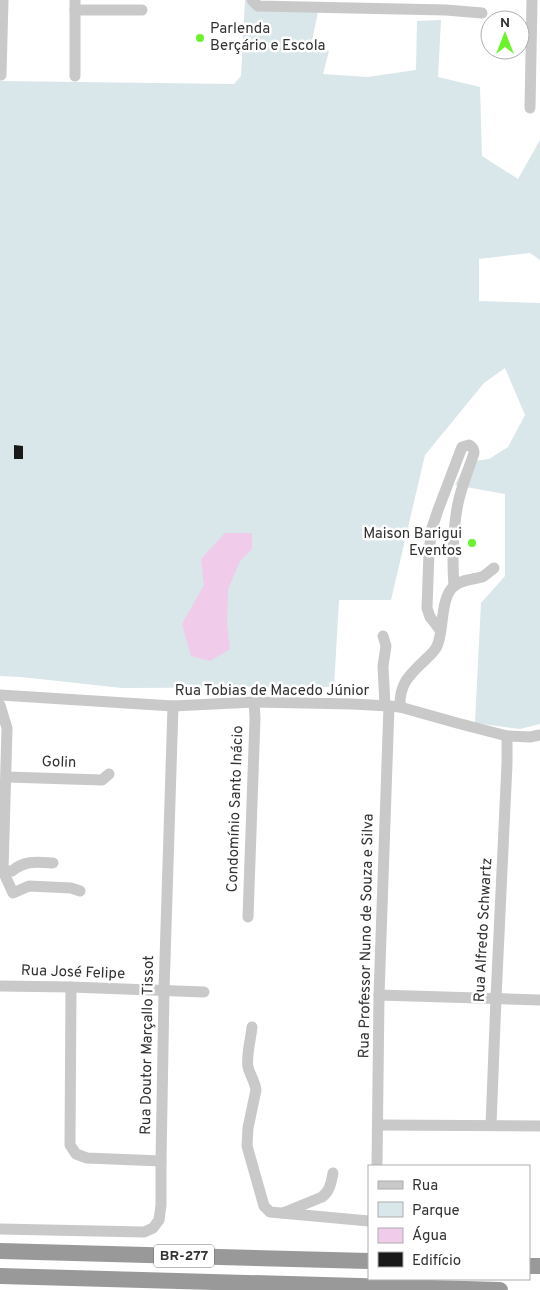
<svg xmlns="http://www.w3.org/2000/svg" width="540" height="1290" font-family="Overpass,sans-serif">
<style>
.green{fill:#d9e6ea}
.water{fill:#f0cbea}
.building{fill:#191919}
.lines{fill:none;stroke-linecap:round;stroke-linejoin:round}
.minor{stroke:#c9c9c9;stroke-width:11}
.highway{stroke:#999;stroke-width:16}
.poi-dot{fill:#6af22b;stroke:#fff;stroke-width:2}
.labels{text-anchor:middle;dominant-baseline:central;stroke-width:5;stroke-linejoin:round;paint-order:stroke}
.shield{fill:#fff;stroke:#707070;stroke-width:1}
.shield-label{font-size:14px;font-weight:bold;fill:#323232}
.poi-label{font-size:15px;fill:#323232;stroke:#fff;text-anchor:start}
.street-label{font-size:15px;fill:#323232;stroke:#fff}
</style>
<rect width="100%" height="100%" fill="#fff"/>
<!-- green -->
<path class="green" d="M245 0H257L318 12 311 46 329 51 323 74 367 77 416 70 417 21 441 20 438 77 480 87 482 156 518 179 540 140V260L530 253 479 259V301L540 303V724L520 729 475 723 481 603 505 576V494L455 485 466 462 489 459 508 447 525 415 505 368 484 383 425 455 391 600H339L334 687 122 688 21 677 0 676V81L234 84 241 76Z"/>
<!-- water -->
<path class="water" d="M225 533H252V549L240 561 228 589 227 624 230 649 210 661 191 656 182 624 204 585 201 559Z"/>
<!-- building -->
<path class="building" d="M14 445 23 446V459H14Z"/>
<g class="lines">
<!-- minor -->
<g class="minor">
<path d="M252 0 258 6 446 10 482 13"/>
<path d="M75 10H142"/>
<path d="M1 75 3 0"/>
<path d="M75 76V0"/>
<path d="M530 108 532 0"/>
<path d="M440 630 430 617 427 608 429 552 432 528 438 510 462 447 469 445C473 447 474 449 474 453 469 468 463 483 459 499 453 524 452 560 454 586"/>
<path d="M383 636 386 646 383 666 385 706"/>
<path d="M0 695 173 706 254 702 352 704 389 706 400 707 457 723 507 736 530 737 540 735"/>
<path d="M0 705 7 728 3 871 13 893 29 886 71 888 80 891"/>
<path d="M400 707C399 682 411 674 427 658 430 655 435 651 437 646 444 632 440 599 453 587 461 579 472 580 482 577 486 575 490 571 494 568"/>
<path d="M7 777 102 780 109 774"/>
<path d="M3 871H12C25 860 37 862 53 863"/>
<path d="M248 917 255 718 254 702"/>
<path d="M0 986 71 987 204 992"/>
<path d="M71 987 70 1145 76 1154 87 1158 161 1161"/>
<path d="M379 995 540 1000"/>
<path d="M252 1027C251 1038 246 1056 248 1067 250 1075 255 1082 256 1090L248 1128 247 1146 264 1206 270 1212 369 1221"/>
<path d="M378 1125 540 1126"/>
<path d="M491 1125 496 998 507 764V736"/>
<path d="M377 1166 379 995 389 706"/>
<path d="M283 1213 322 1197C330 1191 331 1183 333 1173"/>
<path d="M0 1229 144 1232 153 1228 159 1220 161 1205V1161L164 991 173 706"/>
</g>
<!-- highway -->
<g class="highway">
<path d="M0 1251 369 1261"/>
<path d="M529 1266H540"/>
<path d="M0 1276 500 1290"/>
</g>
</g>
<!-- markers -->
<g class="poi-dot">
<circle cx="200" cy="38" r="5"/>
<circle cx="472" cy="543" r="5"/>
</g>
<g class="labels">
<!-- shield labels -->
<rect class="shield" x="154" y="1244.5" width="60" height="23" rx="4"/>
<g class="shield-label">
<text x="184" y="1256">BR-277</text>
</g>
<!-- poi labels -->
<g class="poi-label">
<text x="210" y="29">Parlenda<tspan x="210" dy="17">Berçário e Escola</tspan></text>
<text x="462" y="534" text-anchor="end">Maison Barigui<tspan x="462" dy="17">Eventos</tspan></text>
</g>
<!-- street labels -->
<g class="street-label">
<text x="272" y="691">Rua Tobias de Macedo Júnior</text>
<text transform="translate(59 763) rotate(2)">Golin</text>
<text transform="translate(236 809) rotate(-88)">Condomínio Santo Inácio</text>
<text transform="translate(484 930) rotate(-87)">Rua Alfredo Schwartz</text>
<text transform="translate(367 936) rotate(-89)">Rua Professor Nuno de Souza e Silva</text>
<text transform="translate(73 973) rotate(2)">Rua José Felipe</text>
<text transform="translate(148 1045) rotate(-89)">Rua Doutor Marçallo Tissot</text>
</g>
</g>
<!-- legend -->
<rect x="368" y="1165" width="162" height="115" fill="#ffffff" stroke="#adadad"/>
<rect x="378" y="1181" width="25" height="8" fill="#c9c9c9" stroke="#adadad"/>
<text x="412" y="1190" font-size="15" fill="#323232">Rua</text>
<rect x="378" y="1202" width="25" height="15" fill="#d9e6ea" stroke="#adadad"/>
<text x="412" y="1215" font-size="15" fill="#323232">Parque</text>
<rect x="378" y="1228" width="25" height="15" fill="#f0cbea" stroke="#adadad"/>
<text x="412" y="1240" font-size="15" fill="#323232">Água</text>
<rect x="378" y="1252" width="25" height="15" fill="#191919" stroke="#adadad"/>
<text x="412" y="1265" font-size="15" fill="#323232">Edifício</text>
<!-- north arrow -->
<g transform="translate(505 35)"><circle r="24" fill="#ffffff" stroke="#adadad"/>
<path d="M0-4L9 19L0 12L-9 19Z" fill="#6af22b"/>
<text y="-8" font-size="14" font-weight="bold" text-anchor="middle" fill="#323232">N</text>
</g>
</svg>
